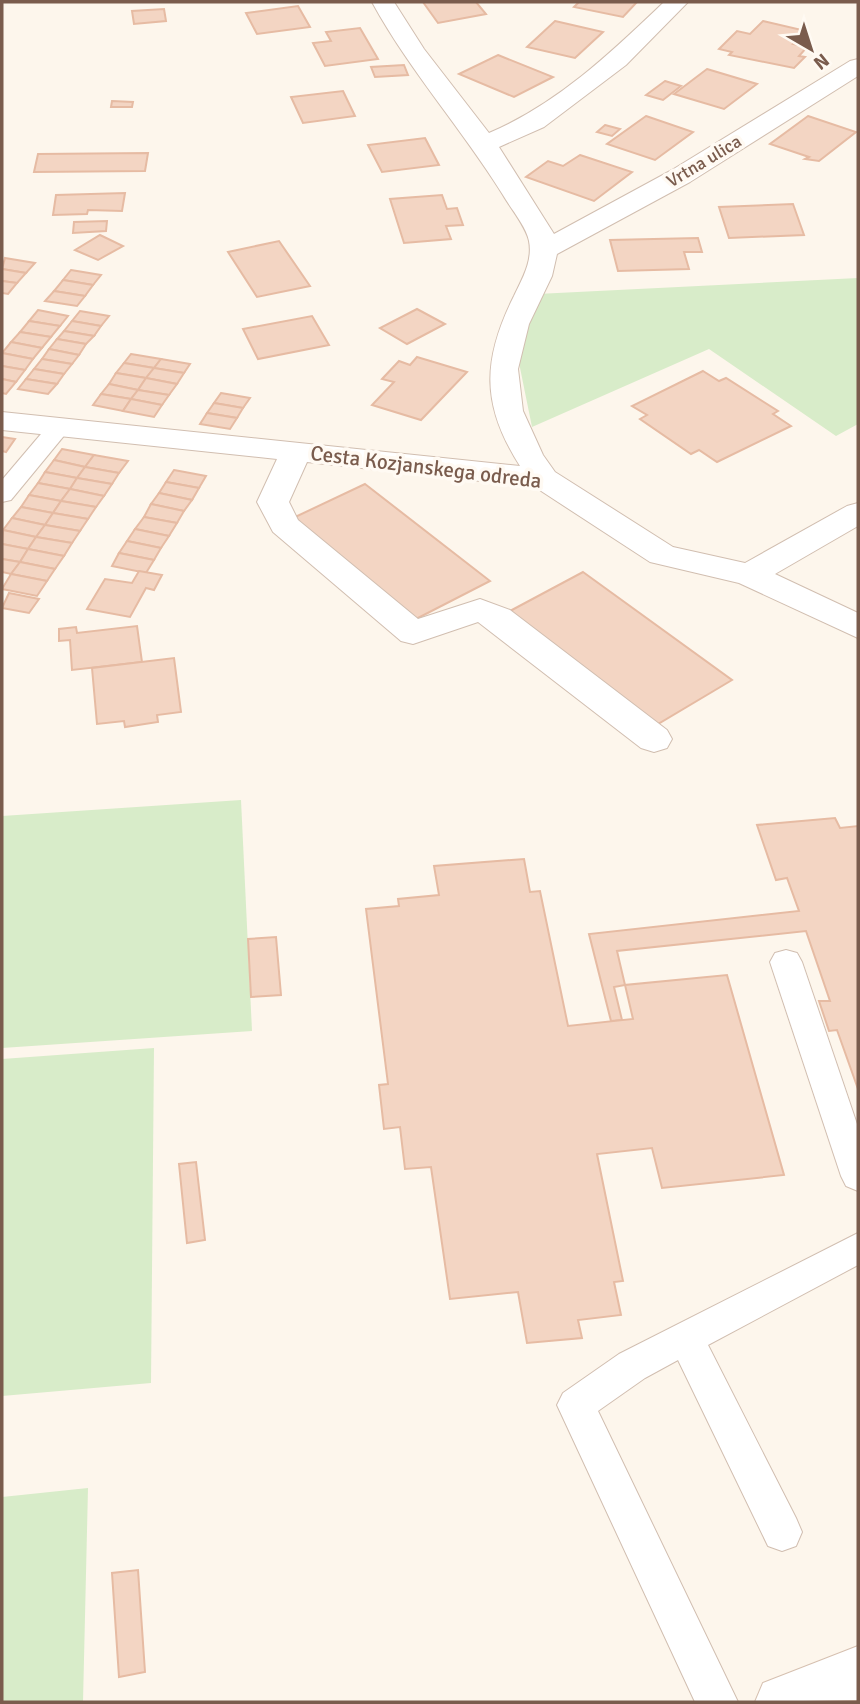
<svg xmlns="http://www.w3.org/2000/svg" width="860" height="1704" font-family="Signika,sans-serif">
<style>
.green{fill:#d8ecc9}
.building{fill:#f3d5c3;stroke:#e6bba3;stroke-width:2}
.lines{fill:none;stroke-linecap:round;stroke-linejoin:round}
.lane-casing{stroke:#d1beb0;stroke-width:2}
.street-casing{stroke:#d1beb0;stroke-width:2}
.secondary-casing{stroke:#d6c0b0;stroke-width:2}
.lane{fill:#fff;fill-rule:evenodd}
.street{fill:#fff;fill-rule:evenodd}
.secondary{fill:#fff;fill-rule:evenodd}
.labels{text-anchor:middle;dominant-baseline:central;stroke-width:7;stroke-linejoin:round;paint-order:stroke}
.far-street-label{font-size:18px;fill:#7a5c4d;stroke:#fffaf3}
.street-label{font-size:21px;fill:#7a5c4d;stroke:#fffaf3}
</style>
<rect width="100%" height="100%" fill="#fdf6ec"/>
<!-- green -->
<g class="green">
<path d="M858 278V424L836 436 709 349 532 427 517 353 537 294Z"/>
<path d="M241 800 252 1031 2 1048V816Z"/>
<path d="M154 1048 151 1383 2 1396V1059Z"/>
<path d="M88 1488 83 1702H2V1497Z"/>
</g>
<!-- building -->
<g class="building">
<path d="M423 2H476L486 14 438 23Z"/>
<path d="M579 2H637L623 17 574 7Z"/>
<path d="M298 6 310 27 257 34 246 13Z"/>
<path d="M164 9 166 21 134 24 132 11Z"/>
<path d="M555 21 603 32 575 58 527 47Z"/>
<path d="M763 21 806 31 793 44 807 47 799 56 805 57 794 68 729 55 732 52 719 49 737 31 750 34Z"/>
<path d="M360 28 378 59 325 66 313 43 331 41 326 32Z"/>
<path d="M498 55 553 77 514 97 459 74Z"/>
<path d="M404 65 408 75 375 77 371 67Z"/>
<path d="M707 69 757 84 724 109 674 94Z"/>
<path d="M665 81 681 86 663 100 646 95Z"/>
<path d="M343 91 355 116 303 123 291 97Z"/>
<path d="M112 101 133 102 132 107H111Z"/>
<path d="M646 116 693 132 655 160 607 144Z"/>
<path d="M808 116 856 132 819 161 805 159 809 157 770 144Z"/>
<path d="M605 125 620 129 612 136 597 132Z"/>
<path d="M425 138 439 165 382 172 368 145Z"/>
<path d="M148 153 145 171 34 172 38 154Z"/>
<path d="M580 155 632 172 594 201 526 177 548 161 563 166Z"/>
<path d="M125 193 122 211 88 210 87 214 53 215 56 195Z"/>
<path d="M442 195 447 209 457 208 463 225 446 226 451 239 404 243 390 199Z"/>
<path d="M793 204 804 235 729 238 719 207Z"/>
<path d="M107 221 106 231 73 233 74 222Z"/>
<path d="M100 235 123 246 98 260 75 250Z"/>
<path d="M698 238 702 252H684L689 269 618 271 610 240Z"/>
<path d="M279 241 310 286 257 297 228 252Z"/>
<path d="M5 258 35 263 26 273 2 269Z"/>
<path d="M2 269 26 273 17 283 2 281Z"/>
<path d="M71 270 101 275 93 285 63 280Z"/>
<path d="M63 280 93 285 85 296 54 291Z"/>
<path d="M2 281 17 283 8 294 2 293Z"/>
<path d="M54 291 85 296 77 306 45 301Z"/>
<path d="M417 309 445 324 407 344 380 328Z"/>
<path d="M38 310 68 316 60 326 29 321Z"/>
<path d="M80 311 109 316 101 326 72 321Z"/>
<path d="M312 316 329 345 258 359 243 329Z"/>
<path d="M29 321 60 326 51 337 20 332Z"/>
<path d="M72 321 101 326 94 336 64 331Z"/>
<path d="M64 331 94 336 86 344 57 339Z"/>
<path d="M20 332 51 337 42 348 11 342Z"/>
<path d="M57 339 86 344 79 355 49 349Z"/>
<path d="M11 342 42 348 33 359 2 353Z"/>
<path d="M49 349 79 355 72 364 42 359Z"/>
<path d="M2 354V353L33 359 25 370 2 366Z"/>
<path d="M131 354 161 359 154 368 124 363Z"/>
<path d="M417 357 467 372 421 420 372 405 394 382 382 379 399 361 410 365Z"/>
<path d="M42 359 72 364 64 374 34 369Z"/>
<path d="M161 359 190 364 184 373 154 368Z"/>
<path d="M124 363 154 368 146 378 116 373Z"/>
<path d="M2 366 25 370 16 382 2 379Z"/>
<path d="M154 368 184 373 177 384 146 378Z"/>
<path d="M34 369 64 374 57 384 26 379Z"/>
<path d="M703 371 719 381 726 378 778 411 773 414 791 426 717 462 699 450 691 454 640 419 647 415 632 406Z"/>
<path d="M116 373 146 378 138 390 109 384Z"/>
<path d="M146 378 177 384 169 395 138 390Z"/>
<path d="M2 379 16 382 6 394 2 393Z"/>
<path d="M26 379 57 384 48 394 18 389Z"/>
<path d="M109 384 138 390 131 399 101 394Z"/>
<path d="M138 390 169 395 162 405 131 399Z"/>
<path d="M221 393 250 398 243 408 214 403Z"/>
<path d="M101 394 131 399 123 411 93 405Z"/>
<path d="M131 399 162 405 154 417 123 411Z"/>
<path d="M214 403 243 408 237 418 207 413Z"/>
<path d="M207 413 237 418 230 429 200 424Z"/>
<path d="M2 437 15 439 6 452 2 451Z"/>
<path d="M62 449 94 455 85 467 54 460Z"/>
<path d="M94 455 128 461 119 473 85 467Z"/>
<path d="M54 460 85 467 77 478 45 472Z"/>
<path d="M85 467 119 473 112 484 77 478Z"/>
<path d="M174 470 206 476 199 488 166 482Z"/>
<path d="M45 472 77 478 70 489 38 483Z"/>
<path d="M77 478 112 484 104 496 70 489Z"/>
<path d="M166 482 199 488 192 500 159 493Z"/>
<path d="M38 483 70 489 61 501 29 495Z"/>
<path d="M365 484 490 581 416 619 293 518Z"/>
<path d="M70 489 104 496 96 507 61 501Z"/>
<path d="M159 493 192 500 184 511 151 504Z"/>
<path d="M29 495 61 501 53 513 21 507Z"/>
<path d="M61 501 96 507 88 519 53 513Z"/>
<path d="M151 504 184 511 177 523 144 517Z"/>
<path d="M21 507 53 513 45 525 12 518Z"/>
<path d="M53 513 88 519 80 531 45 525Z"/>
<path d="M144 517 177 523 169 536 135 529Z"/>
<path d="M12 518 45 525 36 537 3 530Z"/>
<path d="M45 525 80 531 72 543 36 537Z"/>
<path d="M135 529 169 536 161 548 127 541Z"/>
<path d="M3 530 36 537 28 549 2 544Z"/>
<path d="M36 537 72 543 64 556 28 549Z"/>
<path d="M127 541 161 548 154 560 119 553Z"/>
<path d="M2 544 28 549 20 562 2 559Z"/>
<path d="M28 549 64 556 55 569 20 562Z"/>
<path d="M119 553 154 560 146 573 112 566Z"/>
<path d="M2 559 20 562 11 574 2 572Z"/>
<path d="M20 562 55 569 47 581 11 574Z"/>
<path d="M139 571 162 575 154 590 146 588 130 617 87 609 105 579 132 583Z"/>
<path d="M583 572 732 680 658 724 510 611Z"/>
<path d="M11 574 47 581 37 596 2 589Z"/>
<path d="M9 593 39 599 29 613 2 608Z"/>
<path d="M137 626 142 662 72 670 70 640 59 641V629L76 627 77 633Z"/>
<path d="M174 658 181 712 157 715 158 722 125 727 124 721 97 724 92 668Z"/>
<path d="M835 818 840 828 858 826V1089L837 1030 829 1031 819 1001H830L806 931 617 951 625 985 614 987 622 1020 611 1021 589 934 799 911 787 878 776 880 757 825Z"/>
<path d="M524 859 530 892 540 891 568 1026 633 1019 625 985 727 975 784 1175 662 1188 652 1148 597 1154 623 1281 614 1282 621 1315 578 1320 582 1338 527 1343 518 1292 450 1299 431 1167 405 1169 400 1127 384 1129 379 1085 388 1084 366 909 399 906 398 899 439 895 434 866Z"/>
<path d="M276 937 281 995 251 997 248 939Z"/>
<path d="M196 1162 205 1240 187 1243 179 1164Z"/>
<path d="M138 1570 145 1672 119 1677 112 1573Z"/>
</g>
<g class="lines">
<defs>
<g id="lane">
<path d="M60 419 68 421 72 426 11 500 2 502V480L52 421Z"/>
<path d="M786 950 797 953 802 962 858 1127V1191L846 1186 841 1176 770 962 775 953Z"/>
<path d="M858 1233V1265L708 1345 796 1518 802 1532 796 1546 782 1551 768 1546 678 1360 645 1378 598 1411 738 1702H695L557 1405 563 1393 619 1354Z"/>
</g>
<path id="street" d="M372 2H394L424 49 489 133C557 104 611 53 664 2H688L626 65 544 127 499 147 554 234 672 170 850 61 858 59V76L690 182 557 254 552 276 529 324 518 369 523 411 543 455 555 472 673 547 745 563 847 506 858 503V526L775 574 858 613V638L739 583 650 562 535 487 307 462 289 502 298 520 418 619 480 599 510 610 667 730 672 739 667 748 654 752 641 748 478 622 413 644 401 641 273 532 257 502 277 459 2 430V412L520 466C481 405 482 360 514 296 522 279 533 261 529 241 526 226 511 209 503 195 462 129 409 70 372 2Z"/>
<path id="secondary" d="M858 1646V1700L755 1702 763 1683Z"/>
</defs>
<!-- lane casing -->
<use href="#lane" class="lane-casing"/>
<!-- street casing -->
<use href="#street" class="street-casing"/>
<!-- secondary casing -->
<use href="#secondary" class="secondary-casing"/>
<!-- lane -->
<use href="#lane" class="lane"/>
<!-- street -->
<use href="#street" class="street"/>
<!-- secondary -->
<use href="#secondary" class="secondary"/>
</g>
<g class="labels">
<!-- far-street labels -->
<g class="far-street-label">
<text transform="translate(704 161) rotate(-31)">Vrtna ulica</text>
</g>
<!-- street labels -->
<g class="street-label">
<text transform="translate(426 467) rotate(7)">Cesta Kozjanskega odreda</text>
</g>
</g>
<!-- border -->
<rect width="860" height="1704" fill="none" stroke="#7a5c4d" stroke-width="7"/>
<!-- north arrow -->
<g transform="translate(811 49) rotate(141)" stroke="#fffaf3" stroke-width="5" paint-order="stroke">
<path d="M0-5L12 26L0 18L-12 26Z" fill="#7a5c4d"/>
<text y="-10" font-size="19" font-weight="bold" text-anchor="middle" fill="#7a5c4d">N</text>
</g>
</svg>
